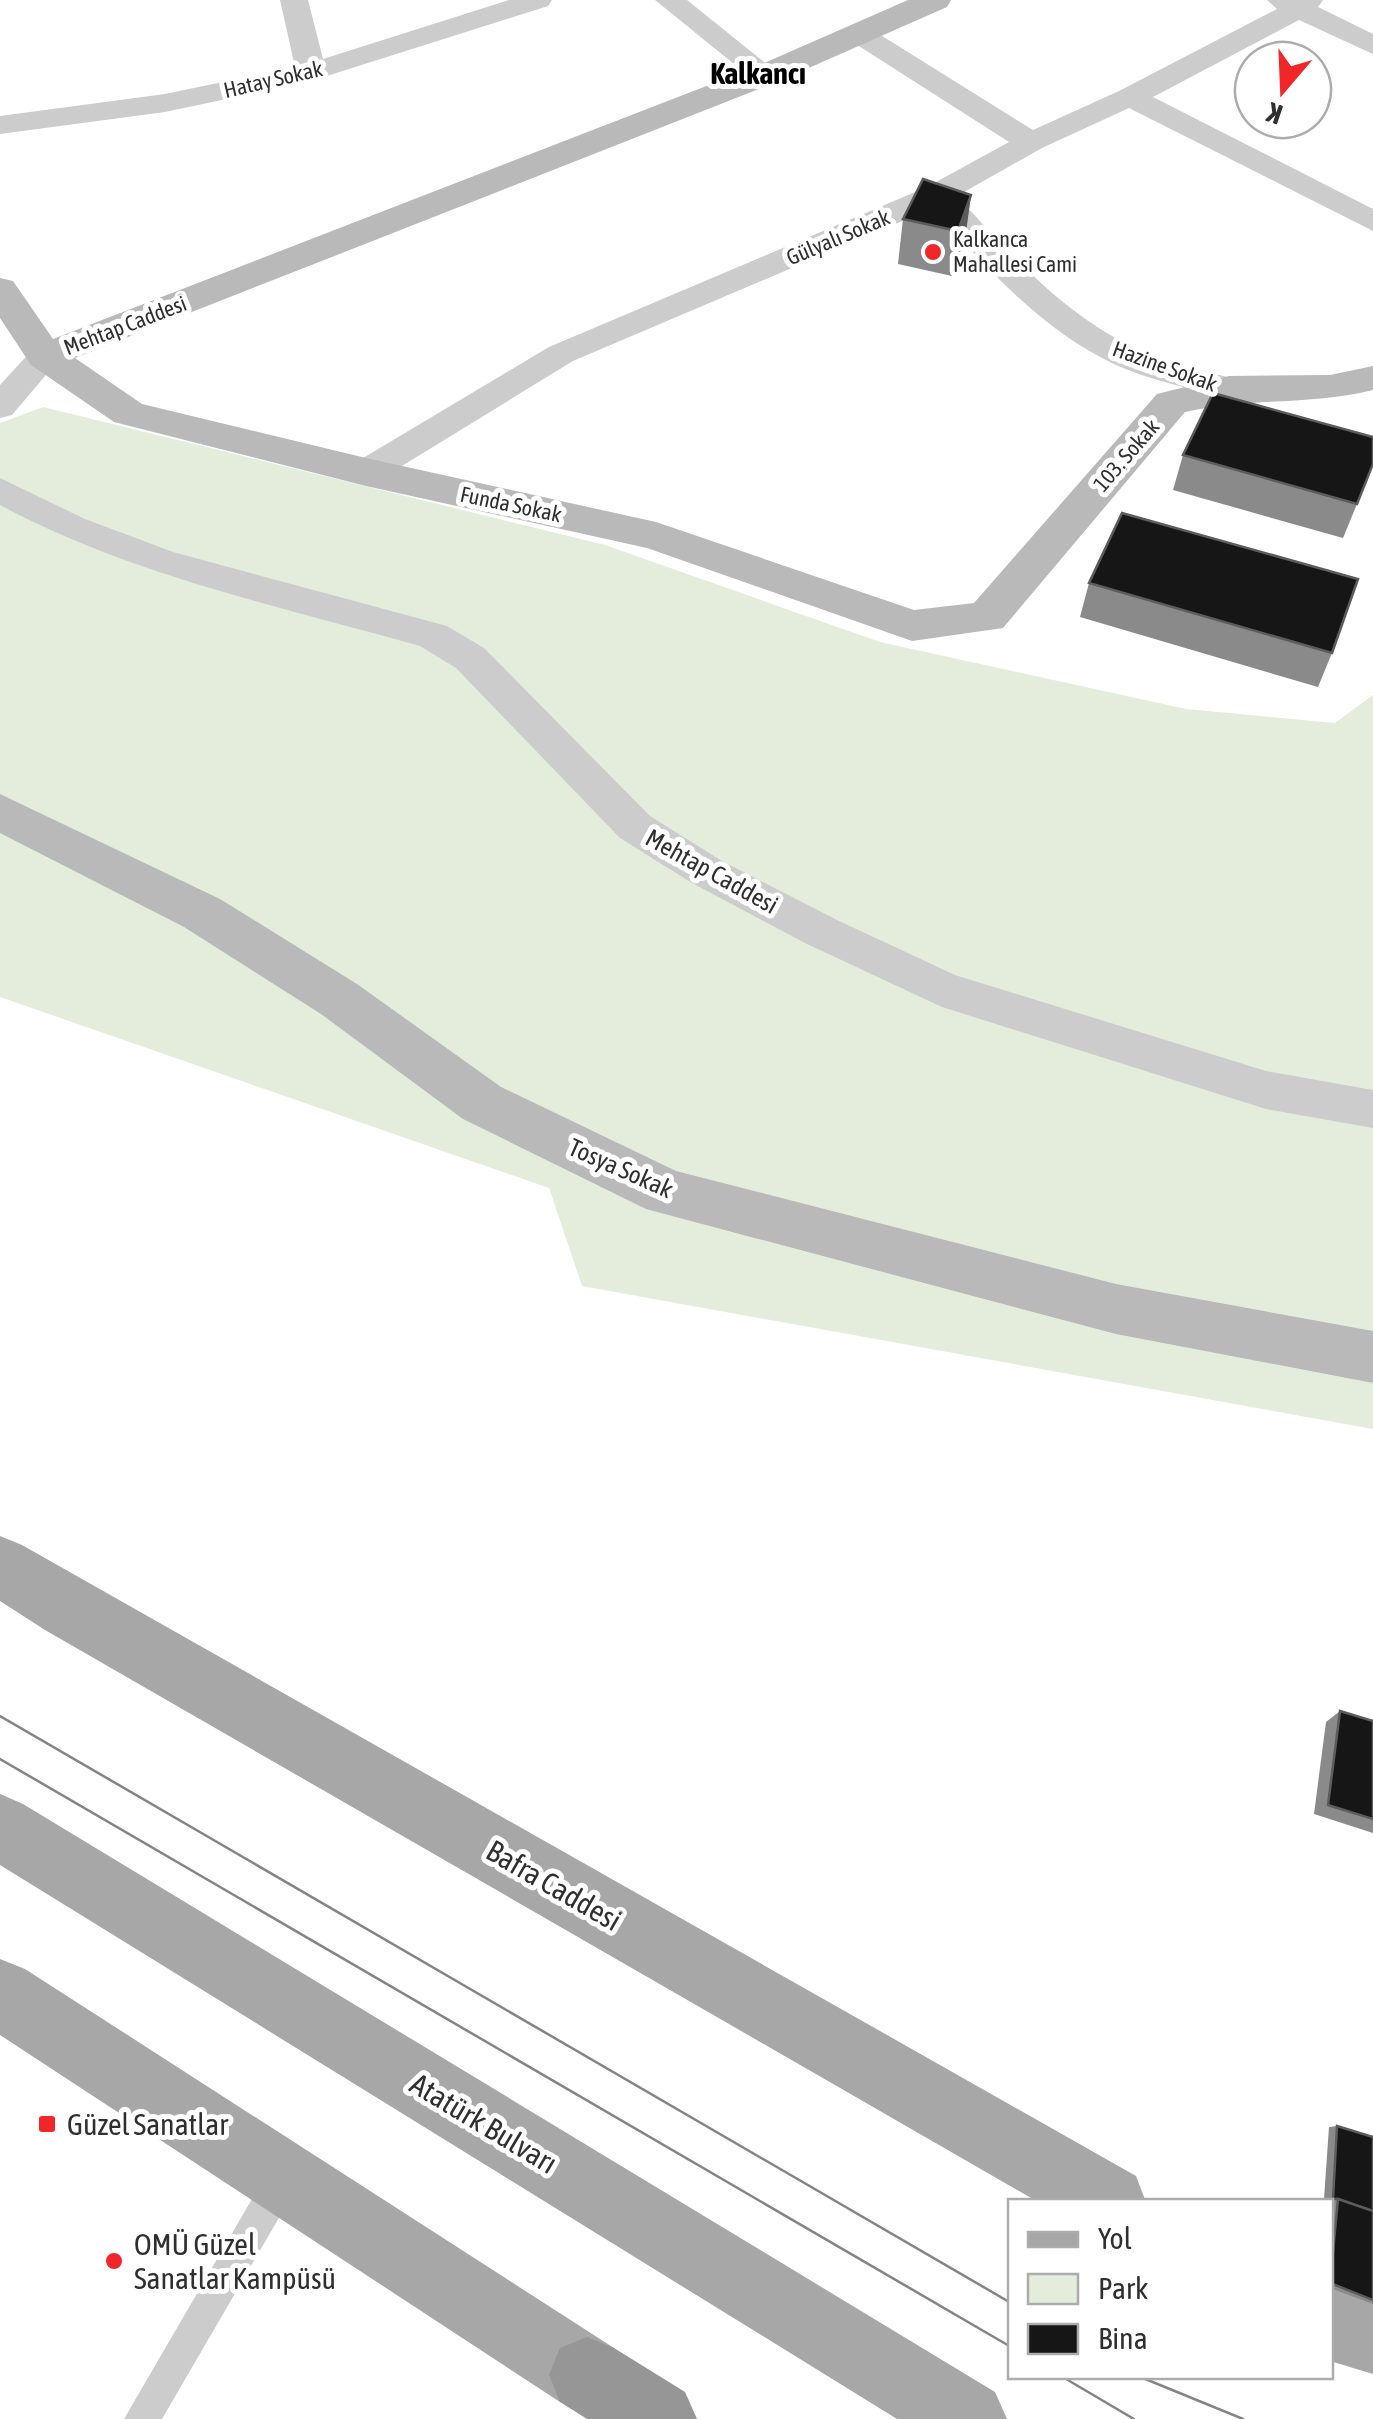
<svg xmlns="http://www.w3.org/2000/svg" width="1373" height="2419" font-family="'Asap Condensed',sans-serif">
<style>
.green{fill:#e4eddc}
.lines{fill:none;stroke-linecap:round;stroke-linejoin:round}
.lane{fill:#ccc;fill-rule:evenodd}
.street{fill:#ccc;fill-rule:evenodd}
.secondary{fill:#b9b9b9;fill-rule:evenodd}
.primary{fill:#a7a7a7;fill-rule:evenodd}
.highway{fill:#969696;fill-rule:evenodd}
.tram{stroke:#848484;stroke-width:2.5}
.wall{fill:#8a8a8a}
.shaded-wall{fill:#5c5c5c}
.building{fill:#161616;stroke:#5c5c5c;stroke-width:2.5}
.poi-dot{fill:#f12628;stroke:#fff;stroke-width:4}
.labels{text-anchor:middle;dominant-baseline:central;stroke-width:10;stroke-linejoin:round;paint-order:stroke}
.far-street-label{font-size:22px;fill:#2f2f2f;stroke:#fff}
.far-poi-label{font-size:22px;fill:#2f2f2f;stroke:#fff;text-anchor:start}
.street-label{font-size:25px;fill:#2f2f2f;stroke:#fff}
.far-district-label{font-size:30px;font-weight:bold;fill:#000;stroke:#fff}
.near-street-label{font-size:30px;fill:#2f2f2f;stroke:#fff}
.near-poi-label{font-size:30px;fill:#2f2f2f;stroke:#fff;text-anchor:start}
</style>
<rect width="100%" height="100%" fill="#fff"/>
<!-- green -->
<path class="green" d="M43 407 605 545 880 642 1186 709 1335 723 1373 695V1429L582 1286 549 1188 0 997V423Z"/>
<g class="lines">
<!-- lane -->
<path class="lane" d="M282 2163 294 2168 299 2180 294 2192 162 2419H124L270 2168Z"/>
<!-- street -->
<g class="street">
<path d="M280 0H308L323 59 509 0H552L548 6 311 81 165 112 0 134V116L165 94 295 67Z"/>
<path d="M655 0H687L780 75 775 81H755Z"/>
<path d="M1267 0H1323L1318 7 1373 34V54L1299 20 1153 97 1373 209V231L1129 108 1042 148 957 196C1009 253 1067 318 1138 349 1171 364 1207 371 1241 381L1246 389 1241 397 1229 400 1217 397C1183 386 1146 379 1114 364 1042 331 984 265 933 208L573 361 379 480 366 484 353 480 348 472 353 464 549 347 927 187 1009 142 851 41 847 35 851 29H871L1033 130 1119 91 1277 9Z"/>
<path d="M45 345 57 349 62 356 12 415 0 418V385L33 349Z"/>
<path d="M0 478 85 519 173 552 447 626 484 648 650 816 722 861 837 920 955 975 1266 1071 1373 1090V1128L1266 1109 942 1007 807 944 692 883 620 838 456 668 420 646C278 606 131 575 0 505Z"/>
</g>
<!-- secondary -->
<g class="secondary">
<path d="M908 0H951L947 7 777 82 75 358 142 404 366 458 656 522 914 610 974 603 1157 394 1229 376 1330 375 1373 366V390C1309 406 1249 397 1185 412L1003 628 912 641 647 548 366 486 114 422 31 365 0 318V278L13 281 53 339 753 68Z"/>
<path d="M0 794 220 899 357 984 501 1087 676 1171 1116 1284 1373 1331V1383L1116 1334 646 1209 463 1119 321 1014 184 927 0 833Z"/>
</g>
<!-- primary -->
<g class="primary">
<path d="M0 1536 22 1545 1136 2176 1146 2202H1038L45 1630 0 1601Z"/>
<path d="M0 1794 23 1804 995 2392 1007 2419H897L0 1865Z"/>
<path d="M0 1959 25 1969 614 2348 625 2375 614 2402 587 2413 560 2402 0 2035Z"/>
<path d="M1330 2285 1373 2298V2374L1330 2361Z"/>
</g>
<!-- highway -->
<path class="highway" d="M587 2337 614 2348 685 2392 697 2419H587L560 2402 549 2375 560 2348Z"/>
<!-- tram -->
<g class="tram">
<path d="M0 1716 1011 2303"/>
<path d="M0 1759 1011 2347"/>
<path d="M1061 2376 1134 2419"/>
<path d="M1138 2376 1243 2419"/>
</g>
</g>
<!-- wall -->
<g class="wall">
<path d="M971 195 965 239 952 276 898 264 903 219Z"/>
<path d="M1183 455 1373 465 1343 538 1173 490Z"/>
<path d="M1089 583 1332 653 1318 687 1080 617Z"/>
<path d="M1340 1711 1373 1721V1833L1314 1814 1326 1722Z"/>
<path d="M1337 2126 1373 2137V2304L1330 2288V2202H1322V2199H1324L1329 2127Z"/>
</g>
<!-- shaded-wall -->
<path class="shaded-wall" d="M971 195 965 239 952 276 958 231Z"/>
<!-- building -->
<g class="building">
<path d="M923 179 971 195 958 231 903 219Z"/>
<path d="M1213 393 1373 437V464L1357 504 1183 455Z"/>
<path d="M1122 513 1358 579 1332 653 1089 583Z"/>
<path d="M1340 1711 1373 1721V1819L1328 1805Z"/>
<path d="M1337 2126 1373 2137V2211L1338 2199H1333Z"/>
<path d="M1338 2199 1373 2211V2300L1330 2283Z"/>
</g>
<!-- markers -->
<g class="poi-dot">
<circle cx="933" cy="252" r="10"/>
<rect x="37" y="2114" width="20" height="20" rx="5"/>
<circle cx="114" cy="2261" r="10"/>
</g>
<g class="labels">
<!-- far-street labels -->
<g class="far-street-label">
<text transform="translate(273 79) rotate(-13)">Hatay Sokak</text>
<text transform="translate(838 237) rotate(-23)">Gülyalı Sokak</text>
<text transform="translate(125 325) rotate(-21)">Mehtap Caddesi</text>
<text transform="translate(1165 366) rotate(20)">Hazine Sokak</text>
<text transform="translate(1126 455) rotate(-49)">103. Sokak</text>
<text transform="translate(511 504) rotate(12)">Funda Sokak</text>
</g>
<!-- far-poi labels -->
<g class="far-poi-label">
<text x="953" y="239">Kalkanca<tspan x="953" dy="25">Mahallesi Cami</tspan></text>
</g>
<!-- street labels -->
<g class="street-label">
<text transform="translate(712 871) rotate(29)">Mehtap Caddesi</text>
<text transform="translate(621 1168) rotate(24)">Tosya Sokak</text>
</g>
<!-- far-district labels -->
<g class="far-district-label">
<text x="758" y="73">Kalkancı</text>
</g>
<!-- near-street labels -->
<g class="near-street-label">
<text transform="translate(554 1885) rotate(30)">Bafra Caddesi</text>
<text transform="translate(484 2123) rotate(31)">Atatürk Bulvarı</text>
</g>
<!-- near-poi labels -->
<g class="near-poi-label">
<text x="67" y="2124">Güzel Sanatlar</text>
<text x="134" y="2244">OMÜ Güzel<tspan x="134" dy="34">Sanatlar Kampüsü</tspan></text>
</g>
</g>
<!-- legend -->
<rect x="1008" y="2199" width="325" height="180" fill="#ffffff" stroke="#acacac" stroke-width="2.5"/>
<rect x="1028" y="2232" width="50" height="15" fill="#a7a7a7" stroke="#acacac" stroke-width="2.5"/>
<text x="1098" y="2249" font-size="30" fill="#2f2f2f">Yol</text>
<rect x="1028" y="2274" width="50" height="30" fill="#e4eddc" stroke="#acacac" stroke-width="2.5"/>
<text x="1098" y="2299" font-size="30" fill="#2f2f2f">Park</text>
<rect x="1028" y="2324" width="50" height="30" fill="#161616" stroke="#acacac" stroke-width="2.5"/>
<text x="1098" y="2349" font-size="30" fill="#2f2f2f">Bina</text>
<!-- north arrow -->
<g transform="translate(1283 90) rotate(199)"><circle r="48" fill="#ffffff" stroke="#acacac" stroke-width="2.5"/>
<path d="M0-8L18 38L0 25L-18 38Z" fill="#f12628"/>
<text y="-15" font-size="28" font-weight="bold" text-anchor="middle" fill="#2f2f2f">K</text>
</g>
</svg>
